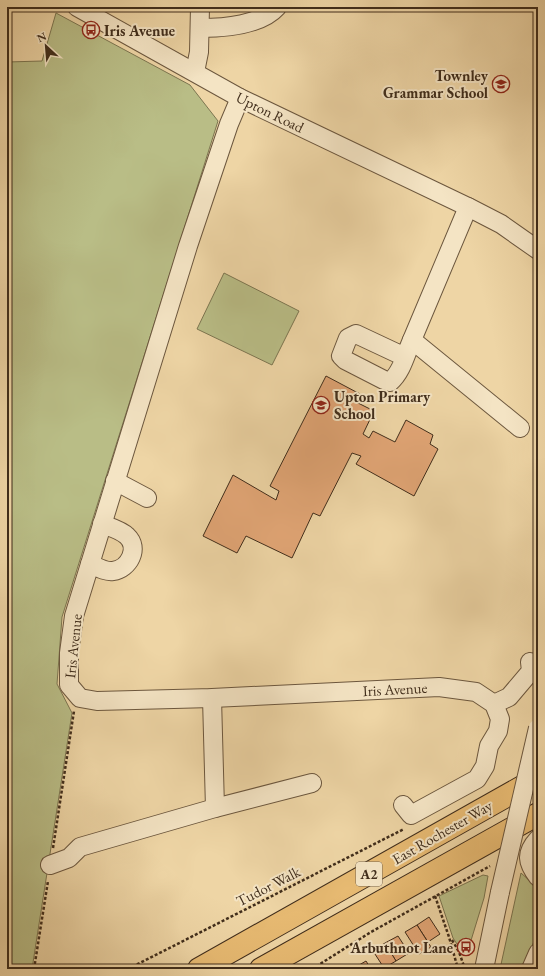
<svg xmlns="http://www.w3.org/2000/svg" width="545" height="976" font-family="'EB Garamond',serif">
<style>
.green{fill:#b9bd86;stroke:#7c7550}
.building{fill:#e2a676;stroke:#402d1b}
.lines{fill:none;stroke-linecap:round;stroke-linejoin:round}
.minor-casing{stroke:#6c573e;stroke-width:20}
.highway-casing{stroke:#402d1b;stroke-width:24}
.path{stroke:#402d1b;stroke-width:2.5;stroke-dasharray:3 2;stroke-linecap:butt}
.minor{stroke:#f4e4c4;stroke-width:18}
.highway{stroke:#e7ba72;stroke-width:22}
.minor-bridge-casing{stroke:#6c573e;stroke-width:20;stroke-linecap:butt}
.minor-bridge{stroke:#f4e4c4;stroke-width:18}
.labels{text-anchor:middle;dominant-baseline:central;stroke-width:4;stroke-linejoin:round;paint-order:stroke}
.shield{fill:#f4e4c4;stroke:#76644e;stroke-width:1}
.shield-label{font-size:14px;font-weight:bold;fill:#402d1b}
.poi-label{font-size:15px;font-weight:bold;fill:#402d1b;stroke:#f4e4c4;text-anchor:start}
.street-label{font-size:15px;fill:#402d1b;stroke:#f4e4c4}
</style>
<rect width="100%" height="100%" fill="#eed5a5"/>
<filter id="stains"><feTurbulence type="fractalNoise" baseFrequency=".005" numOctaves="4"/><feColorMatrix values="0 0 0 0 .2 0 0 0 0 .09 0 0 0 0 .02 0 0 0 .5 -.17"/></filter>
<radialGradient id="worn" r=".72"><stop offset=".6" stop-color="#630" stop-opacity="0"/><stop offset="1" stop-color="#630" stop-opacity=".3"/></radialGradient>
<!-- green -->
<g class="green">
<path d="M56 13 190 85 218 121 62 617 57 684 72 713 32 969H7V62L42 61Z"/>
<path d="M224 273 299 311 272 365 197 329Z"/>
<path d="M521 873 538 888V931L523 969H500Z"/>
<path d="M483 875 488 876 484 898 469 947 461 950 453 938 439 896Z"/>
</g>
<!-- building -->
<g class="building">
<path d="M326 376 360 394 356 402 374 411 363 434 369 438 373 431 395 442 406 420 433 435 430 444 438 449 414 496 356 464 361 456 352 453 320 516 313 513 292 558 246 536 237 553 203 536 233 475 276 500 279 491 270 486Z"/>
<path d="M429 917 440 934 428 942 417 925Z"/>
<path d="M417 925 431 947 419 954 405 932Z"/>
<path d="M398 936 409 953 396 961 385 943Z"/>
<path d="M385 943 396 961 384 968 373 951Z"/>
<path d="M366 961 371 969H355L354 968Z"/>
</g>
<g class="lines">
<defs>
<g id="minor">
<path d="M77 7 240 98 468 207 501 224 538 250"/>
<path d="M200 28C224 28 261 25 277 7"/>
<path d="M195 72 199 52 200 7"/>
<path d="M240 98 229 124 188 246 74 616 69 653V685L80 698 97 701 212 698 439 687 476 692 494 704 500 719 498 731 489 746 485 766 477 779 411 815 403 805"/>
<path d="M412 340 520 428"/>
<path d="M405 357 356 334 348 338 341 356 345 360 384 380 390 382C402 372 406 353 412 340L468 207"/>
<path d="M115 481 147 498"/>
<path d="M90 564C97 567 105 572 113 571 129 569 140 548 127 536 121 530 110 527 102 524"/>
<path d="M212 698 215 808"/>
<path d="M494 704 509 697 531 671 530 662"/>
<path d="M538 839C525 853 527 863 538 877"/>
<path d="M50 865 69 858 80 847 215 808 312 783"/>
<path d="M484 969 500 892"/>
<path d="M531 969 538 953"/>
</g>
<g id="highway">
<path d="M199 969 538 778"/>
<path d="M261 969 538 814"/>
</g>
</defs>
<!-- minor casing -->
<use href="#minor" class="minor-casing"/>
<!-- highway casing -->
<use href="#highway" class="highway-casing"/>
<!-- path -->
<g class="path">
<path d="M53 848 74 711"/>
<path d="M435 896 449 937 458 969"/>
<path d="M452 940 459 952 465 969"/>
<path d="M34 969 48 881"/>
<path d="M128 969 404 829"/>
<path d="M312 969 371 932 490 866"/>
</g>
<!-- minor -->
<use href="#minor" class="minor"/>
<!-- highway -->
<use href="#highway" class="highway"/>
<defs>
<path id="minor-bridge" d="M500 892 538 728"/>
</defs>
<!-- minor-bridge casing -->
<use href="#minor-bridge" class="minor-bridge-casing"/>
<!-- minor-bridge -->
<use href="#minor-bridge" class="minor-bridge"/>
</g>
<!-- icons -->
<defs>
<symbol id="bus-ring" viewBox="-11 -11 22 22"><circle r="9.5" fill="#f4e4c4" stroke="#8f2418" stroke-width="1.5"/><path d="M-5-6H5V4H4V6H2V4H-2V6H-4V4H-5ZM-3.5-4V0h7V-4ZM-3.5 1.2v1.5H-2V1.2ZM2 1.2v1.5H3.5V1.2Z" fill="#8f2418"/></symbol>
<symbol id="school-ring" viewBox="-11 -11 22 22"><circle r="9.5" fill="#f4e4c4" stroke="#8f2418" stroke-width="1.5"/><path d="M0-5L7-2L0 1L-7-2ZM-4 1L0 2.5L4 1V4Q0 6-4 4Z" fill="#8f2418"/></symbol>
</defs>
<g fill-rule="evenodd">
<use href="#bus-ring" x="81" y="20" width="20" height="20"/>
<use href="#school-ring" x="491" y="74" width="20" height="20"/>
<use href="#school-ring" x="311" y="395" width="20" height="20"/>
<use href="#bus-ring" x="456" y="937" width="20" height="20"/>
</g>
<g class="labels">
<!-- shield labels -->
<rect class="shield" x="356" y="862" width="26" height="24" rx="3"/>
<g class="shield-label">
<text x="369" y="874">A2</text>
</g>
<!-- poi labels -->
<g class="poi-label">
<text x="104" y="30">Iris Avenue</text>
<text x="488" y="75" text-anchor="end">Townley<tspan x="488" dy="17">Grammar School</tspan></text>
<text x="334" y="396">Upton Primary<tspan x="334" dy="17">School</tspan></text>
<text x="453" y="947" text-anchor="end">Arbuthnot Lane</text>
</g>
<!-- street labels -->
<g class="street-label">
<text transform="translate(270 112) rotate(26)">Upton Road</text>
<text transform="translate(73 646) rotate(-84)">Iris Avenue</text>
<text transform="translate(395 689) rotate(-3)">Iris Avenue</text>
<text transform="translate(442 832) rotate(-30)">East Rochester Way</text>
<text transform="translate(268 886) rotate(-27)">Tudor Walk</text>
</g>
</g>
<!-- margin -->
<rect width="545" height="976" fill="none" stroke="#eed5a5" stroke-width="24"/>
<rect x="8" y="8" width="529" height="960" fill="none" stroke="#402d1b" stroke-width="2"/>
<rect x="12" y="12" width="521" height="952" fill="none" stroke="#402d1b"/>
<!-- north arrow -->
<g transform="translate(46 46) rotate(334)" stroke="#f4e4c4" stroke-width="3" paint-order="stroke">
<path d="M0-3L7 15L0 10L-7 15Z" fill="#402d1b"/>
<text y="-6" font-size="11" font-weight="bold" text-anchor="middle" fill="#402d1b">N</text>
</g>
<rect width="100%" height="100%" filter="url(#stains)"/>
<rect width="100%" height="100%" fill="url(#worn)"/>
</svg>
